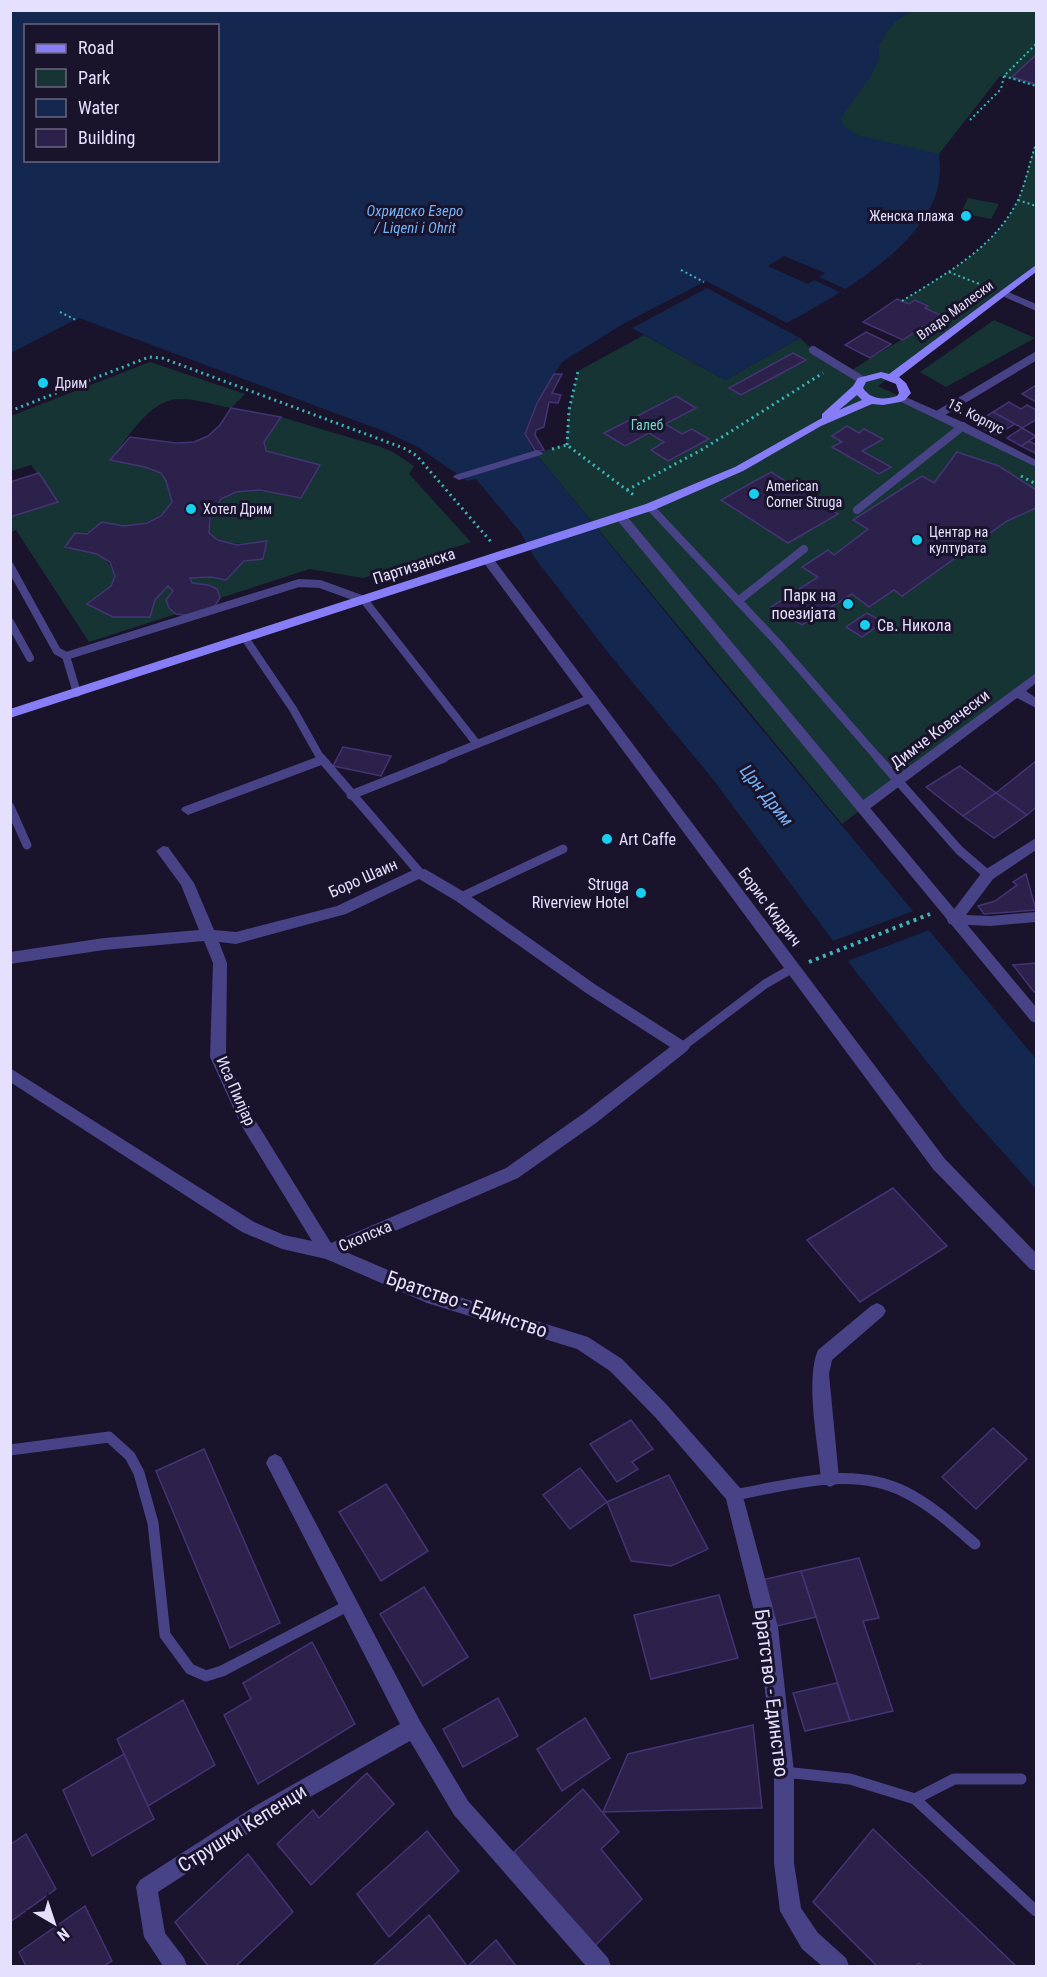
<svg xmlns="http://www.w3.org/2000/svg" width="1047" height="1977" font-family="'Roboto Condensed',sans-serif">
<style>
.green{fill:#173435}
.water{fill:#13274f;fill-rule:evenodd}
.pier{fill:#19132b}
.building{fill:#2c214b;stroke:#453475;stroke-width:1.5}
.lines{fill:none;stroke-linecap:round;stroke-linejoin:round}
.path-far2{stroke:#3ab7b6;stroke-width:2;stroke-dasharray:2 3;stroke-linecap:butt}
.path-far1{stroke:#3ab7b6;stroke-width:3;stroke-dasharray:2 4;stroke-linecap:butt}
.path{stroke:#3ab7b6;stroke-width:4;stroke-dasharray:3 4.5;stroke-linecap:butt}
.service-far2{stroke:#484287;stroke-width:8}
.service-far1{stroke:#484287;stroke-width:9}
.service{stroke:#484287;stroke-width:11}
.pedestrian{fill:#484287;fill-rule:evenodd}
.minor{fill:#484287;fill-rule:evenodd}
.tertiary{fill:#484287;fill-rule:evenodd}
.secondary{fill:#877df6;fill-rule:evenodd}
.poi-dot{fill:#19cff0;stroke:#19132b;stroke-width:2}
.labels{text-anchor:middle;dominant-baseline:central;stroke-width:6;stroke-linejoin:round;paint-order:stroke}
.far-poi-label{font-size:14px;fill:#e5e0fd;stroke:#19132b;text-anchor:start}
.far-street-label{font-size:14px;fill:#e5e0fd;stroke:#19132b}
.far-park-label{font-size:14px;fill:#6fdac5;stroke:#19132b}
.far-water-label{font-size:15px;font-style:italic;fill:#75b3f6;stroke:#19132b}
.street-label{font-size:16px;fill:#e5e0fd;stroke:#19132b}
.poi-label{font-size:16px;fill:#e5e0fd;stroke:#19132b;text-anchor:end}
.water-label{font-size:18px;font-style:italic;fill:#75b3f6;stroke:#19132b}
.near-street-label{font-size:20px;fill:#e5e0fd;stroke:#19132b}
</style>
<rect width="100%" height="100%" fill="#19132b"/>
<!-- green -->
<g class="green">
<path d="M531 11H1036V86L1000 76 939 154 940 174 839 160Z"/>
<path d="M1036 144V268L878 386 963 426 1036 464V677L842 824 536 454 566 444 569 410 578 371 644 335 725 380 800 338 813 350 849 372C879 352 910 336 939 315L925 308 928 306 915 300 909 304 902 301C945 274 994 249 1017 202 1026 184 1029 162 1036 144Z"/>
<path d="M968 198 999 204 991 219 961 213Z"/>
<path d="M994 320 1035 338 946 387 920 372Z"/>
<path d="M150 362 245 394 231 408C214 405 195 398 179 399 148 400 128 439 110 460 125 463 151 463 162 474 169 481 170 493 172 502 168 507 164 513 159 516 146 526 92 534 75 533L66 547C90 552 106 550 115 576L111 586 88 604 113 617H150L155 600 168 586 173 591 166 600 169 608 176 614 89 642 16 530 11 532 10 517 58 502 31 465 11 471V416Z"/>
<path d="M281 417 378 446 393 452 414 466 409 474 471 542 363 578 310 569 220 598 217 589 208 585 192 583 190 578 211 577 226 580 244 561 264 559 267 541C245 544 227 547 209 533 213 477 261 490 300 498L320 466 266 451 265 442Z"/>
</g>
<!-- water -->
<g class="water">
<path d="M11 11H912L896 21 886 33 879 45V60L870 77 841 118 844 126 857 135 939 154C939 165 941 176 938 187 924 247 838 295 787 323L706 281 623 324 562 362 536 403 524 434 534 451 715 673 1036 1059V1189L965 1110 856 972 712 778 610 655 534 557 521 533 476 479 467 481 418 447 386 432 79 318 11 353ZM26 26H218V160H26Z"/>
<path d="M707 288 800 338 725 380 632 328Z"/>
</g>
<!-- pier -->
<g class="pier">
<path d="M784 256 825 273 819 277 845 289 840 292 814 280 808 284 768 266Z"/>
<path d="M916 910 932 929 845 962 830 942Z"/>
</g>
<!-- building -->
<g class="building">
<path d="M1036 55V84L1012 77Z"/>
<path d="M897 299 909 304 915 300 928 306 925 308 940 315 903 340 863 322Z"/>
<path d="M866 332 891 344 870 358 845 345Z"/>
<path d="M793 353 806 360 741 395 729 388Z"/>
<path d="M554 374H562L552 393 561 395 558 403 549 402 544 427 536 430 535 435 544 450 536 452 525 434 537 403Z"/>
<path d="M1036 385V402L1022 394Z"/>
<path d="M676 396 696 408 665 424 682 434 692 429 709 439 668 461 651 450 664 442 649 433 625 446 604 433Z"/>
<path d="M1009 402 1021 409 1027 405 1036 410V420L1022 428 993 412Z"/>
<path d="M231 408 281 417 264 442 266 451 320 465 301 498 260 490 236 492 221 499 210 518 209 533 218 540 237 545 267 541 263 559 244 561 226 580 211 577 190 578 192 583 208 585 217 589 220 598 215 606 190 616 176 614 169 608 166 600 173 591 168 586 155 600 150 617H113L87 604 111 586 115 576 110 562 97 554 65 547 75 533 87 534 102 522 124 526 147 523 161 516 172 502 166 481 161 473 145 467 110 460 130 437 176 443 194 442 208 436 220 425Z"/>
<path d="M993 412 1015 424 996 435 984 429 993 423 983 418Z"/>
<path d="M847 426 859 433 864 429 883 439 862 451 891 467 879 474 832 447 842 442 832 436Z"/>
<path d="M1022 428 1036 436 1021 446 1007 438Z"/>
<path d="M1029 441 1036 445 1035 453 1021 446Z"/>
<path d="M957 452 999 466 1036 490V508L1007 521 902 596 894 590 869 607 852 594 802 625 771 607 818 577 802 567 828 550 834 555 868 529 853 520 922 476 934 483Z"/>
<path d="M771 472 838 514 788 543 721 500Z"/>
<path d="M39 473 58 502 10 517V482Z"/>
<path d="M867 613 883 622 862 637 846 627Z"/>
<path d="M343 747 391 756 381 776 333 766Z"/>
<path d="M1036 761V807L1027 815 996 793Z"/>
<path d="M960 766 996 793 963 816 926 787Z"/>
<path d="M996 793 1027 815 994 838 963 816Z"/>
<path d="M1026 874 1036 910 984 914 978 906 995 901 1017 885 1013 882Z"/>
<path d="M1036 963V992H1034L1013 965Z"/>
<path d="M893 1188 947 1246 860 1302 807 1240Z"/>
<path d="M631 1420 653 1449 632 1462 638 1469 617 1482 590 1444Z"/>
<path d="M993 1428 1027 1459 976 1509 942 1477Z"/>
<path d="M204 1449 280 1623 230 1648 156 1471Z"/>
<path d="M580 1468 607 1502 570 1529 543 1495Z"/>
<path d="M669 1475 708 1549 671 1566 631 1561 607 1502Z"/>
<path d="M386 1484 428 1551 381 1581 339 1512Z"/>
<path d="M859 1558 879 1618 863 1621 893 1711 850 1721 801 1571Z"/>
<path d="M801 1571 816 1617 772 1627 758 1581Z"/>
<path d="M424 1587 468 1657 423 1686 380 1614Z"/>
<path d="M719 1595 738 1658 651 1679 634 1615Z"/>
<path d="M312 1642 355 1724 258 1784 224 1715 251 1699 243 1683Z"/>
<path d="M837 1683 850 1721 805 1731 793 1693Z"/>
<path d="M498 1698 518 1736 463 1767 443 1729Z"/>
<path d="M183 1700 215 1765 148 1806 117 1739Z"/>
<path d="M585 1718 610 1758 562 1791 537 1749Z"/>
<path d="M753 1725 762 1808 603 1812 628 1754Z"/>
<path d="M124 1754 154 1819 92 1856 63 1790Z"/>
<path d="M367 1773 394 1804 311 1885 277 1844 313 1810 319 1818Z"/>
<path d="M583 1789 619 1832 601 1849 642 1899 592 1949 514 1852Z"/>
<path d="M873 1829 1016 1966H922L919 1963 916 1966H877L813 1902Z"/>
<path d="M427 1831 459 1871 389 1937 357 1894Z"/>
<path d="M26 1834 56 1889 10 1922V1845Z"/>
<path d="M248 1854 293 1912 236 1966H208L175 1922Z"/>
<path d="M85 1906 112 1961 104 1966H26L19 1952Z"/>
<path d="M429 1915 467 1966H373Z"/>
<path d="M496 1940 516 1966H468Z"/>
</g>
<g class="lines">
<!-- path-far2 -->
<g class="path-far2">
<path d="M1004 76 1036 86"/>
<path d="M970 120 1001 89 1004 76 1036 44"/>
<path d="M1018 200 1036 206"/>
<path d="M681 270 704 282"/>
<path d="M949 272 987 287"/>
<path d="M902 301C945 274 993 249 1017 202 1026 184 1029 163 1036 144"/>
<path d="M60 312 76 320"/>
</g>
<!-- path-far1 -->
<g class="path-far1">
<path d="M10 411 149 357 162 358 406 449 417 456 492 543"/>
<path d="M567 445 569 410 578 371"/>
<path d="M552 449 567 445 635 496"/>
<path d="M1021 476 1036 484"/>
<path d="M627 490 703 449 823 373"/>
</g>
<!-- path -->
<path class="path" d="M809 962 930 914"/>
<!-- service-far2 -->
<g class="service-far2">
<path d="M813 350 862 380"/>
<path d="M939 414 1036 356"/>
<path d="M650 507 775 640 879 759"/>
<path d="M857 510 963 426"/>
<path d="M10 566 57 651 66 656 299 583 320 584 364 600 477 744"/>
<path d="M738 601 804 549"/>
<path d="M10 622 30 658"/>
<path d="M245 638 293 709 321 759"/>
<path d="M66 656 77 693"/>
<path d="M440 759 592 698"/>
</g>
<!-- service-far1 -->
<g class="service-far1">
<path d="M321 758 420 873"/>
<path d="M878 758 959 850 988 875"/>
<path d="M351 795 444 758"/>
<path d="M10 807 27 845"/>
<path d="M461 897 563 849"/>
<path d="M682 1047 765 984 793 968"/>
</g>
<!-- service -->
<g class="service">
<path d="M10 1450 109 1437 130 1456 139 1473 153 1523 165 1635 190 1669 206 1676 222 1671 349 1605"/>
<path d="M734 1495C789 1485 852 1465 905 1492 931 1505 953 1525 975 1544"/>
<path d="M784 1772 850 1779 915 1799 954 1779H1021"/>
<path d="M915 1799 1036 1911"/>
</g>
<!-- pedestrian -->
<g class="pedestrian">
<path d="M537 450 543 453 541 455 459 480 453 477 455 475Z"/>
<path d="M621 513 625 514 1036 1007V1023L1031 1021 617 520 615 517Z"/>
<path d="M488 556 492 557 945 1159 1036 1253V1271L1030 1269 933 1169 484 563 482 560Z"/>
</g>
<!-- minor -->
<g class="minor">
<path d="M1004 290 1036 304V311L1000 295V291Z"/>
<path d="M1036 673V683L1026 691 1036 698V708L1017 698 868 810H858L856 807 858 804Z"/>
<path d="M322 755 329 760 327 763 193 813 188 815 181 810 183 807Z"/>
<path d="M1036 838V850L993 879 966 915 990 916 1036 912V922L990 926 949 924 947 920 949 916 983 871Z"/>
<path d="M163 846 168 847 194 883 214 930 236 932 337 906 415 869H425L466 893 596 985 687 1043 690 1047 687 1051 596 1123 518 1178 346 1252 430 1288 588 1337 622 1359 667 1405 741 1489 778 1627 794 1772V1863L801 1908 818 1933 846 1958 849 1966H822L802 1949 780 1911 774 1863V1772L758 1627 726 1499 655 1417 610 1371 577 1349 427 1303 326 1259 282 1249 242 1232 10 1082V1068L254 1222 284 1235 312 1241 241 1125 210 1057 213 963 204 941 104 950 10 964V952L104 938 199 930 181 885 156 851ZM419 879 456 901 586 993 670 1047 584 1113 506 1168 331 1243 253 1117 226 1057 227 963 219 942 236 944 346 914Z"/>
<path d="M877 1303 883 1306 886 1311 883 1316 832 1360 829 1374 839 1478 836 1484 830 1487 824 1484 821 1478C818 1445 805 1379 818 1350L871 1306Z"/>
<path d="M275 1454 281 1457 420 1721 468 1801 608 1958 611 1966H586L454 1815 410 1741 269 1820 158 1892 165 1933 184 1958 187 1966H163L144 1937 136 1887 140 1880 255 1806 400 1724 269 1469 266 1463 269 1457Z"/>
</g>
<!-- tertiary -->
<path class="tertiary" d="M901 395 967 424 1036 460V467L897 400V396Z"/>
<!-- secondary -->
<path class="secondary" d="M1036 265V272L899 377 906 383 911 393 905 400 900 402 883 405 872 404 821 426 743 471 654 510 10 718V709L646 504 735 467 822 418V414L853 386 858 378 881 372 889 374ZM881 378 896 384 899 393 897 396C884 400 871 400 863 388L866 382ZM857 395 862 400 839 410Z"/>
</g>
<!-- markers -->
<g class="poi-dot">
<circle cx="966" cy="216" r="6"/>
<circle cx="43" cy="383" r="6"/>
<circle cx="754" cy="494" r="6"/>
<circle cx="191" cy="509" r="6"/>
<circle cx="917" cy="540" r="6"/>
<circle cx="848" cy="604" r="6"/>
<circle cx="865" cy="625" r="6"/>
<circle cx="607" cy="839" r="6"/>
<circle cx="641" cy="893" r="6"/>
</g>
<g class="labels">
<!-- far-poi labels -->
<g class="far-poi-label">
<text x="954" y="216" text-anchor="end">Женска плажа</text>
<text x="55" y="383">Дрим</text>
<text x="766" y="486">American<tspan x="766" dy="16">Corner Struga</tspan></text>
<text x="203" y="509">Хотел Дрим</text>
<text x="929" y="532">Центар на<tspan x="929" dy="16">културата</tspan></text>
</g>
<!-- far-street labels -->
<g class="far-street-label">
<text transform="translate(955 310) rotate(-36)">Владо Малески</text>
<text transform="translate(976 416) rotate(27)">15. Корпус</text>
</g>
<!-- far-park labels -->
<g class="far-park-label">
<text x="647" y="425">Галеб</text>
</g>
<!-- far-water labels -->
<g class="far-water-label">
<text x="415" y="211">Охридско Езеро<tspan x="415" dy="17">/ Liqeni i Ohrit</tspan></text>
</g>
<!-- street labels -->
<g class="street-label">
<text transform="translate(414 566) rotate(-18)">Партизанска</text>
<text transform="translate(940 729) rotate(-37)">Димче Ковачески</text>
<text transform="translate(363 878) rotate(-24)">Боро Шаин</text>
<text transform="translate(770 907) rotate(53)">Борис Кидрич</text>
<text transform="translate(236 1091) rotate(66)">Иса Пилјар</text>
<text transform="translate(365 1236) rotate(-23)">Скопска</text>
</g>
<!-- poi labels -->
<g class="poi-label">
<text x="836" y="595">Парк на<tspan x="836" dy="18">поезијата</tspan></text>
<text x="877" y="625" text-anchor="start">Св. Никола</text>
<text x="619" y="839" text-anchor="start">Art Caffe</text>
<text x="629" y="884">Struga<tspan x="629" dy="18">Riverview Hotel</tspan></text>
</g>
<!-- water labels -->
<g class="water-label">
<text transform="translate(767 795) rotate(51)">Црн Дрим</text>
</g>
<!-- near-street labels -->
<g class="near-street-label">
<text transform="translate(467 1304) rotate(19)">Братство - Единство</text>
<text transform="translate(772 1693) rotate(83)">Братство - Единство</text>
<text transform="translate(242 1828) rotate(-32)">Струшки Кепенци</text>
</g>
</g>
<!-- border -->
<rect width="1047" height="1977" fill="none" stroke="#e5e0fd" stroke-width="24"/>
<!-- legend -->
<rect x="24" y="24" width="195" height="138" fill="#19132b" stroke="#6b657f" stroke-width="1.5"/>
<rect x="36" y="44" width="30" height="9" fill="#877df6" stroke="#6b657f" stroke-width="1.5"/>
<text x="78" y="54" font-size="18" fill="#e5e0fd">Road</text>
<rect x="36" y="69" width="30" height="18" fill="#173435" stroke="#6b657f" stroke-width="1.5"/>
<text x="78" y="84" font-size="18" fill="#e5e0fd">Park</text>
<rect x="36" y="99" width="30" height="18" fill="#13274f" stroke="#6b657f" stroke-width="1.5"/>
<text x="78" y="114" font-size="18" fill="#e5e0fd">Water</text>
<rect x="36" y="129" width="30" height="18" fill="#2c214b" stroke="#6b657f" stroke-width="1.5"/>
<text x="78" y="144" font-size="18" fill="#e5e0fd">Building</text>
<!-- north arrow -->
<g transform="translate(54 1923) rotate(141)" stroke="#19132b" stroke-width="4.5" paint-order="stroke">
<path d="M0-4.5L10 22L0 15L-10 22Z" fill="#e5e0fd"/>
<text y="-9" font-size="16" font-weight="bold" text-anchor="middle" fill="#e5e0fd">N</text>
</g>
</svg>
